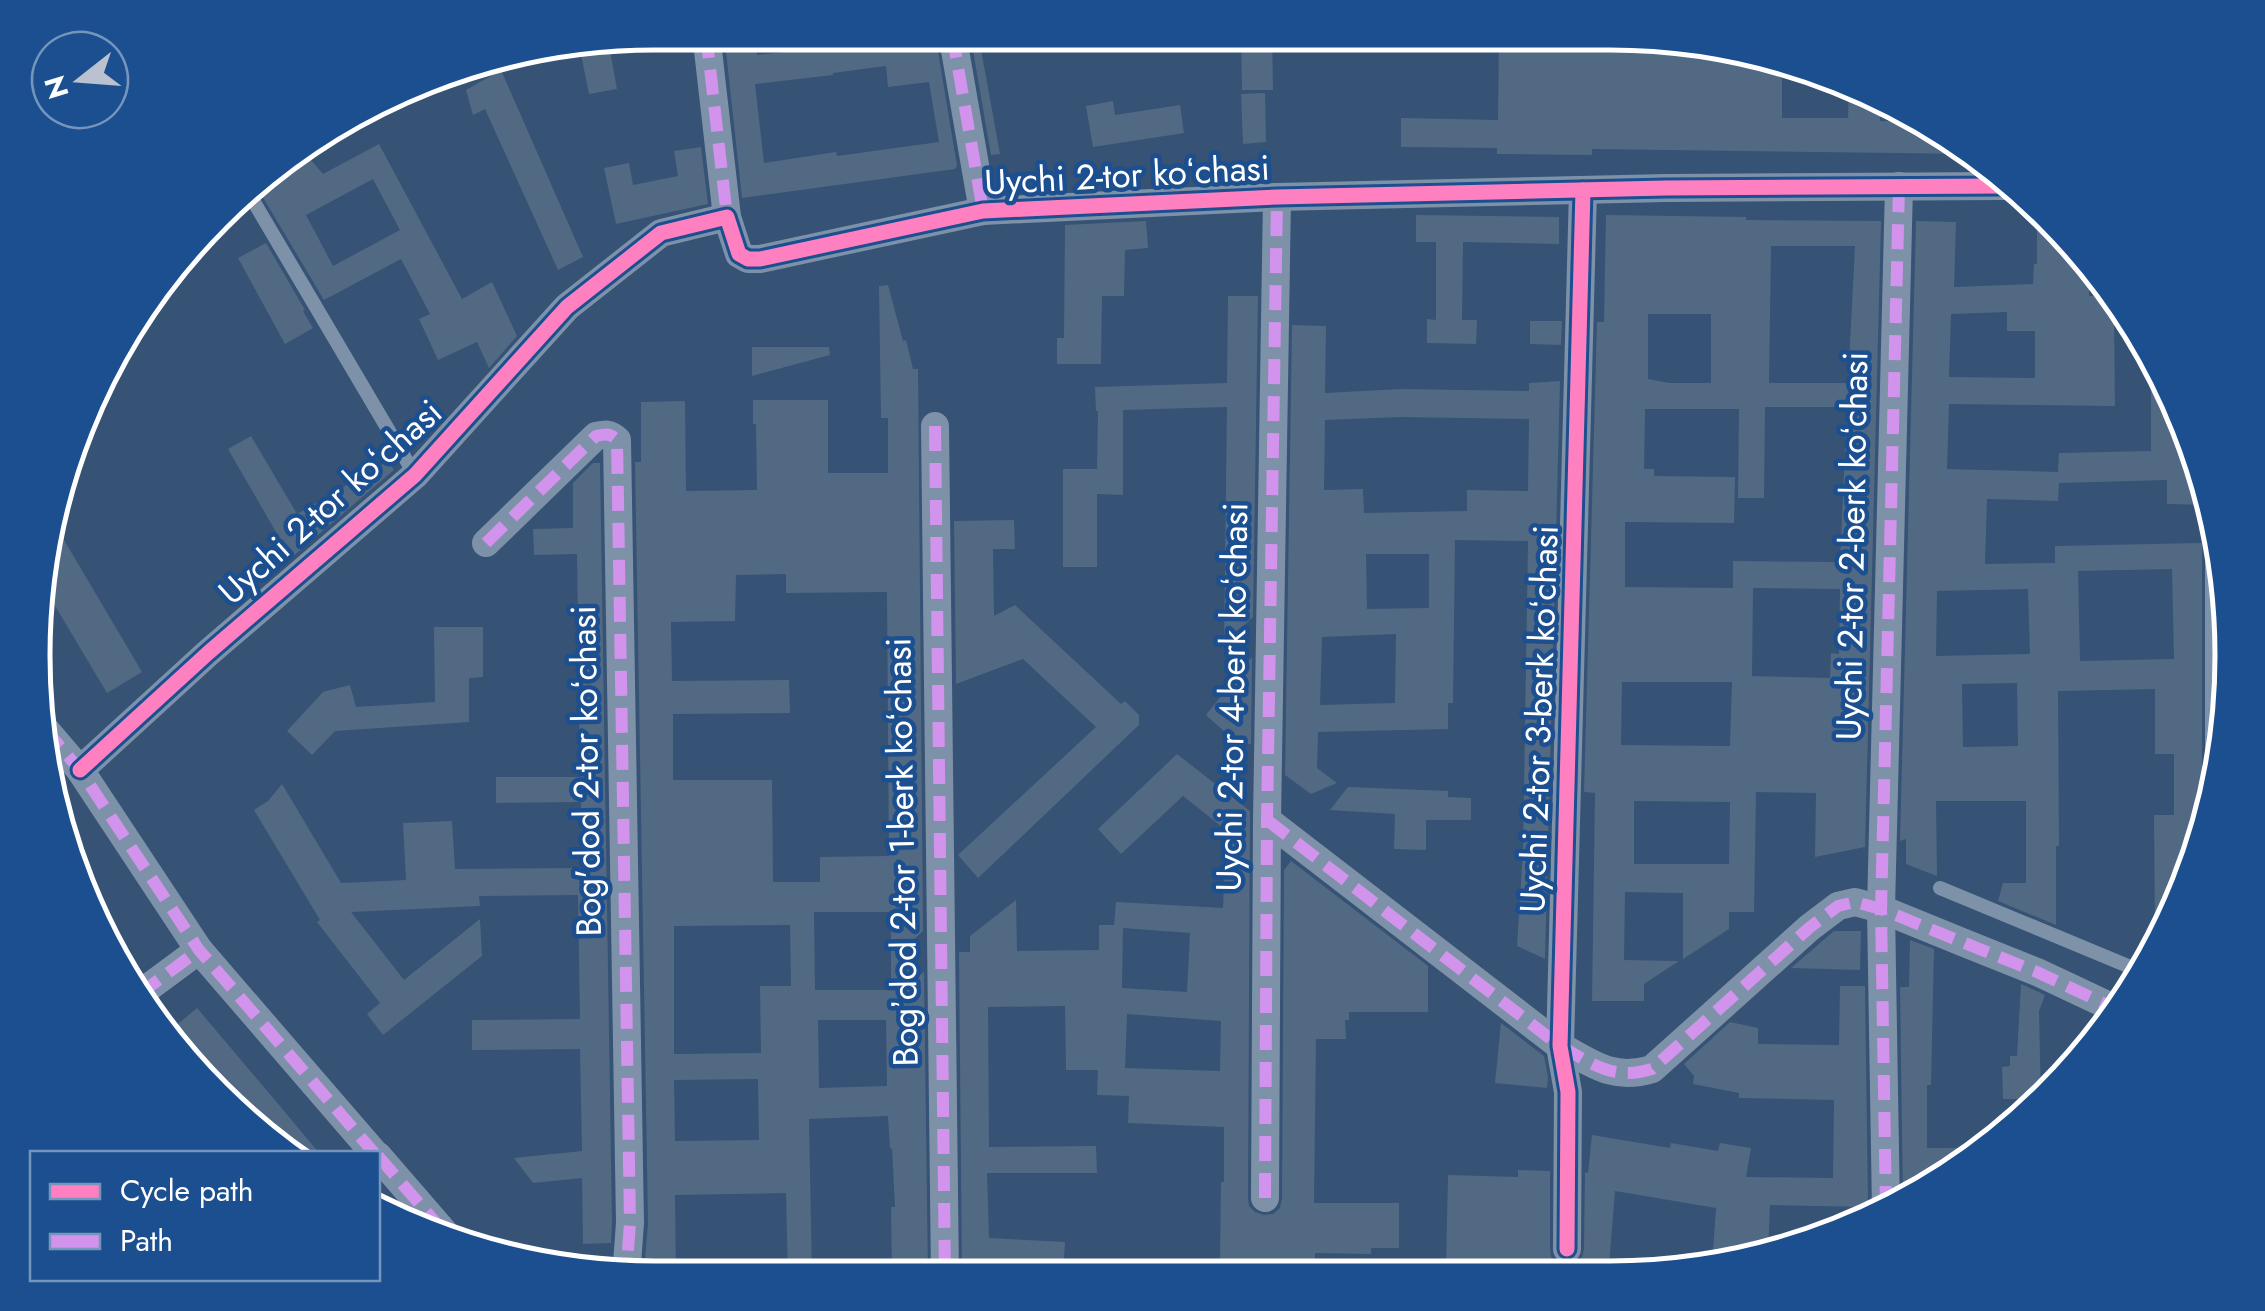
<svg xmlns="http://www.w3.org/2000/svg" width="2265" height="1311" font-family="Jost,sans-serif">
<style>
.building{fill:#526984;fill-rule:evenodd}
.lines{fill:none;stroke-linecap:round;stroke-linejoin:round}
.service{stroke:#7d92a8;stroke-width:14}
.minor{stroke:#7d92a8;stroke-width:28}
.quiet{stroke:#d193ec;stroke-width:12;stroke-dasharray:25 12;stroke-linecap:butt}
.cycleway-casing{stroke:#1b4f8f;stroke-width:21}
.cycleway{stroke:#ff80c0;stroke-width:15}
.labels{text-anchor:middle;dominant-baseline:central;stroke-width:9;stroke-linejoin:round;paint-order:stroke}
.street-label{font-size:35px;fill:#fff;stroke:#1b4f8f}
.rim{fill:none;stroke:#fff;stroke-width:5}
</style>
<rect width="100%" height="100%" fill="#365274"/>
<!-- building -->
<g class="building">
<path d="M724 33H754L757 55 802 50 801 45 827 41 826 33H851L852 41 912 33H935L957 166 955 169 742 198ZM886 66 888 87 929 82 939 142 837 156 836 152 764 163 755 84 833 75V73Z"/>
<path d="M970 33H978L1000 154 991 155Z"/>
<path d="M1241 33H1272L1273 90H1242Z"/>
<path d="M1593 34H1651L1782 60V118H1848L1849 85 1880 100V121H1923L1955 137 1972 154 1592 149V155L1497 154V148L1401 147V118L1498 120 1499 36 1593 37Z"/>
<path d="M608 40 617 89 589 94 579 45Z"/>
<path d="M501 70 583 257 558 270 485 109 473 115 466 90Z"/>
<path d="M1265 93 1266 142 1243 144 1241 94Z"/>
<path d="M1113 101 1115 115 1180 105 1184 133 1093 147 1086 106Z"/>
<path d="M379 144 462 299 492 282 517 336 489 368 477 342 438 360 419 319 430 314 401 259 324 300 255 184 274 164 277 168 305 153 323 174ZM373 179 400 230 333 266 306 215Z"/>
<path d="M701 147 708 204 616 224 604 168 629 163 633 185 678 176 674 151Z"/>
<path d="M1416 215 1559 217V244L1463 242 1462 320H1477L1476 344 1427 343V319L1436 320V242H1416Z"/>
<path d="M1606 215 1746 217V220L1881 221 1865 847 1815 857 1816 793 1756 792 1754 912H1729V929L1683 959V893L1625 892 1624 960 1679 961 1644 984V1001H1592L1595 793 1584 792 1597 322H1604ZM1771 246H1855L1848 383H1769ZM1648 314H1711V383H1669L1648 379ZM1765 407H1847L1840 562 1733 561V588L1625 587V522L1734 523 1735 477 1654 476V469H1644L1645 409H1739L1738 498H1764ZM1753 588 1840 589 1839 654 1831 653 1830 678 1752 676ZM1622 682H1732L1730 746 1621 745ZM1634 801 1730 802 1729 864H1634Z"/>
<path d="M2037 219 2090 272 2089 296H2114L2127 309 2132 320H2114L2115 406 1949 404 1947 469 2058 472 2059 453 2151 451V367L2209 505 2167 504V480L2059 483 2058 501 1987 499 1985 564 2055 563V546L2202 543V780L2207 792V809L2155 936 2154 815H2174V754H2155V689L2058 691 2059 846H2056V925L1998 901 2003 883H2026V801H1936L1937 876 1906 864V839L1900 841 1916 221 1956 222 1954 287 2033 284 2034 264H2037ZM2007 312V331H2035V378L1949 377 1951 314ZM2172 569 2174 659 2080 661 2078 571ZM2028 589 2030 654 1936 656 1937 591ZM2017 683 2018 746 1963 747 1962 684Z"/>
<path d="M1146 221 1148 248 1125 250 1124 296H1102L1101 364H1057V338H1064L1065 225Z"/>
<path d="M266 243 305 310 303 311 313 328 285 344 238 258Z"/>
<path d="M888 285 903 341 906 340 913 369H918L923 931 899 954 918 976 924 972 928 1277H892L891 1207H895L892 1148 890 1149 888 1116 809 1119 812 1277H788L786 1193 675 1195 676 1277H648L647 1259 645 1260 648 1223 635 462H641V402L685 401 686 491 757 490 756 424H753V400H828V473H888V418H881L879 286ZM786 574V593L887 592 889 856 820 857V882H773L772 780H673V714L790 713 789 680 672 681 671 622 735 621 736 575ZM814 912H891V990H815ZM790 925 791 986H760L761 1053 674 1054V926ZM818 1020H886L887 1086 819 1088ZM758 1079 759 1140 675 1141 674 1080Z"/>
<path d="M1228 296H1258L1253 617 1224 644 1227 407 1123 410V495L1097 494V567H1063V469H1097L1098 411H1096L1095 387 1227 383Z"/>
<path d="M1530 321H1562L1561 345 1530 344Z"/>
<path d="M1292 325 1326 326 1325 393 1402 389 1529 391V383L1560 381 1545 959 1517 946 1523 850 1528 541 1455 540 1453 703H1448V729L1318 732 1317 768 1337 783 1311 794 1285 775ZM1400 417 1529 419 1528 491 1467 490V511L1364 513 1363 489 1324 490 1325 420ZM1366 554H1429V608L1367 609ZM1396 634 1395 703 1320 705 1322 637Z"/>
<path d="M752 347H829L830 355 752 376Z"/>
<path d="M251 436 297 514 388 461 394 470 291 558 228 449Z"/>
<path d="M593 463H600L612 1222 611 1243 583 1244 582 1178 533 1183 514 1158 582 1151 580 1049 472 1050V1020L580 1019 578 895 479 896 480 906 351 912 404 980 480 919 482 956 383 1035 367 1014 380 1003 317 922 320 920 254 810 268 801 282 784 341 883 406 880 403 823 452 821 455 869 582 868 581 802 496 803V777H580L577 554 534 555 533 529 573 528V483Z"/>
<path d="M51 518 142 672 107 693 42 584Z"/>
<path d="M1014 520 1015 549H993L994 616 1015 605 1121 704 1125 701 1139 715V725L978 878 958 855 1096 727 1023 659 956 684 954 521Z"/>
<path d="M434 627H483V677L469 678V722L335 731 312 755 287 731 323 692 350 685 356 707 435 702Z"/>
<path d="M1252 657 1251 744 1237 743 1206 715Z"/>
<path d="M1177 754 1250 811 1248 1198 1249 1206 1255 1212 1264 1215 1273 1214 1280 1208 1282 1198 1284 870 1291 861 1428 966V1012H1349V1020H1345L1346 1039H1316L1314 1203H1399V1248H1371V1254L1315 1253V1262H1220L1221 1182H1224V1127L1128 1123 1129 1096 1097 1095 1098 1070H1066L1065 1006 988 1007 989 1147 1096 1146 1097 1173H987L989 1238 1065 1242 1063 1274 991 1270V1277H962L959 952H970V936L1016 900 1017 951 1099 950V925H1114L1116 902 1223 908 1226 830 1183 796 1121 854 1098 829ZM1123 928 1190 933 1187 992 1122 988ZM1127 1014 1221 1021 1220 1071 1125 1068Z"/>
<path d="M1348 787 1448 791V797L1471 798V820H1426V850L1394 849 1395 814 1330 810Z"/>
<path d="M1834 931H1861L1860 970 1791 968Z"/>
<path d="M1910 940 1934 949 1931 1085H1927V1148H1982L1952 1171H1932V1187L1922 1195 1903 1203 1900 987H1909Z"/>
<path d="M2021 984 2045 995 2039 1011 2041 1099H2003L2002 1067 2010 1066V1056H2017Z"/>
<path d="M1840 986H1865L1868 1207 1770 1205 1768 1254 1712 1265 1716 1208 1615 1191 1608 1277H1471L1479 1269 1446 1267 1448 1175 1518 1177V1170L1550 1171V1249L1551 1257 1557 1264 1566 1266 1576 1264 1582 1257 1584 1249 1585 1172 1588 1173 1592 1135 1670 1148 1671 1143 1718 1151 1720 1143 1751 1148 1746 1177 1833 1178 1834 1100 1739 1098V1093L1693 1084 1694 1076 1684 1064 1730 1022 1758 1028V1044L1839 1045Z"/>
<path d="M197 1008 274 1099 320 1154H288L244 1112 173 1028Z"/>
<path d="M1501 1023 1544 1056 1548 1077 1547 1088 1495 1083Z"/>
</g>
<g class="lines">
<!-- service -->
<g class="service">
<path d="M248 192 415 475"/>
<path d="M1940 888 2140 971"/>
</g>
<!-- minor -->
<g class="minor">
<path d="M706 33 727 217"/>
<path d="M952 33 983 211"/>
<path d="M935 426 945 1277"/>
<path d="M2219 529V780"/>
<path d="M486 543 596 436C605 434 610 433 617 440L630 1223 626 1277"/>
<path d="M44 728 80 770 199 950 375 1154"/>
<path d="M80 770 208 653 415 475 567 307 661 233 727 217 739 254 748 259H760L983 211 1277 197 1666 188 2004 186"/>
<path d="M1267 820 1560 1046C1593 1064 1613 1081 1652 1069L1809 928 1838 906 1855 902 1881 909 1962 942 2037 972 2120 1011"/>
<path d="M142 998 149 987 199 950"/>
<path d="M378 1156 455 1245"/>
<path d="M1265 1198 1267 820 1277 197"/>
<path d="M1886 1211 1881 909 1899 186"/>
<path d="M1567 1249 1568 1092 1560 1046 1583 190"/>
</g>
<!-- quiet -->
<g class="quiet">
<path d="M706 33 727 217"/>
<path d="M952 33 983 211"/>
<path d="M935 426 945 1277"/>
<path d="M2219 529V780"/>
<path d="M486 543 596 436C605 434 610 433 617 440L630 1223 626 1277"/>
<path d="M44 728 80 770 199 950 375 1154"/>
<path d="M1267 820 1560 1046C1593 1064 1613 1081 1652 1069L1809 928 1838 906 1855 902 1881 909 1962 942 2037 972 2120 1011"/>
<path d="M142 998 149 987 199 950"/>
<path d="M378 1156 455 1245"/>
<path d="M1265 1198 1267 820 1277 197"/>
<path d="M1886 1211 1881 909 1899 186"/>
</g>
<defs>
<g id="cycleway">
<path d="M80 770 208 653 415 475 567 307 661 233 727 217 739 254 748 259H760L983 211 1277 197 1666 188 2004 186"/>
<path d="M1567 1249 1568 1092 1560 1046 1583 190"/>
</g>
</defs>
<!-- cycleway casing -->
<use href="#cycleway" class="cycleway-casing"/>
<!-- cycleway -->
<use href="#cycleway" class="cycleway"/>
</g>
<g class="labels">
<!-- street labels -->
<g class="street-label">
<text transform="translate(1127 175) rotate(-3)">Uychi 2-tor koʻchasi</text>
<text transform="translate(330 502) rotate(-42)">Uychi 2-tor koʻchasi</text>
<text transform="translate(1852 546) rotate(-89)">Uychi 2-tor 2-berk koʻchasi</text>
<text transform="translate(1232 697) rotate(-89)">Uychi 2-tor 4-berk koʻchasi</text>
<text transform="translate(1539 719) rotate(-88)">Uychi 2-tor 3-berk koʻchasi</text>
<text transform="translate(586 771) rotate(-91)">Bog'dod 2-tor koʻchasi</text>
<text transform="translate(902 852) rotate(-91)">Bogʼdod 2-tor 1-berk koʻchasi</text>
</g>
</g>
<!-- crop -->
<path d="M0 0H2265V1311H0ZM655 50H1610A605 605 0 0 1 2215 655V656A605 605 0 0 1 1610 1261H655A605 605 0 0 1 50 656V655A605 605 0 0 1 655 50Z" fill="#1b4f8f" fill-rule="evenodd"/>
<path class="rim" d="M655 50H1610A605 605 0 0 1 2215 655V656A605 605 0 0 1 1610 1261H655A605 605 0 0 1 50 656V655A605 605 0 0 1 655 50Z"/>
<!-- legend -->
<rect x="30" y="1151" width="350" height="130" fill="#1b4f8f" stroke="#7695bc" stroke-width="2.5"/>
<rect x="50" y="1184" width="50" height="15" fill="#ff80c0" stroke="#7695bc" stroke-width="2.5"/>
<text x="120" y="1201" font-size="30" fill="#ffffff">Cycle path</text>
<rect x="50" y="1234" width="50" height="15" fill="#d193ec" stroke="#7695bc" stroke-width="2.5"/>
<text x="120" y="1251" font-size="30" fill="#ffffff">Path</text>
<!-- north arrow -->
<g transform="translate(80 80) rotate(253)"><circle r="48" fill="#1b4f8f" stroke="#7695bc" stroke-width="2.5"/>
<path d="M0-8L18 38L0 25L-18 38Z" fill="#b9c2ce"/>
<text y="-15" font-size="28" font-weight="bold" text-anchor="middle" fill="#ffffff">N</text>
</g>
</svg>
